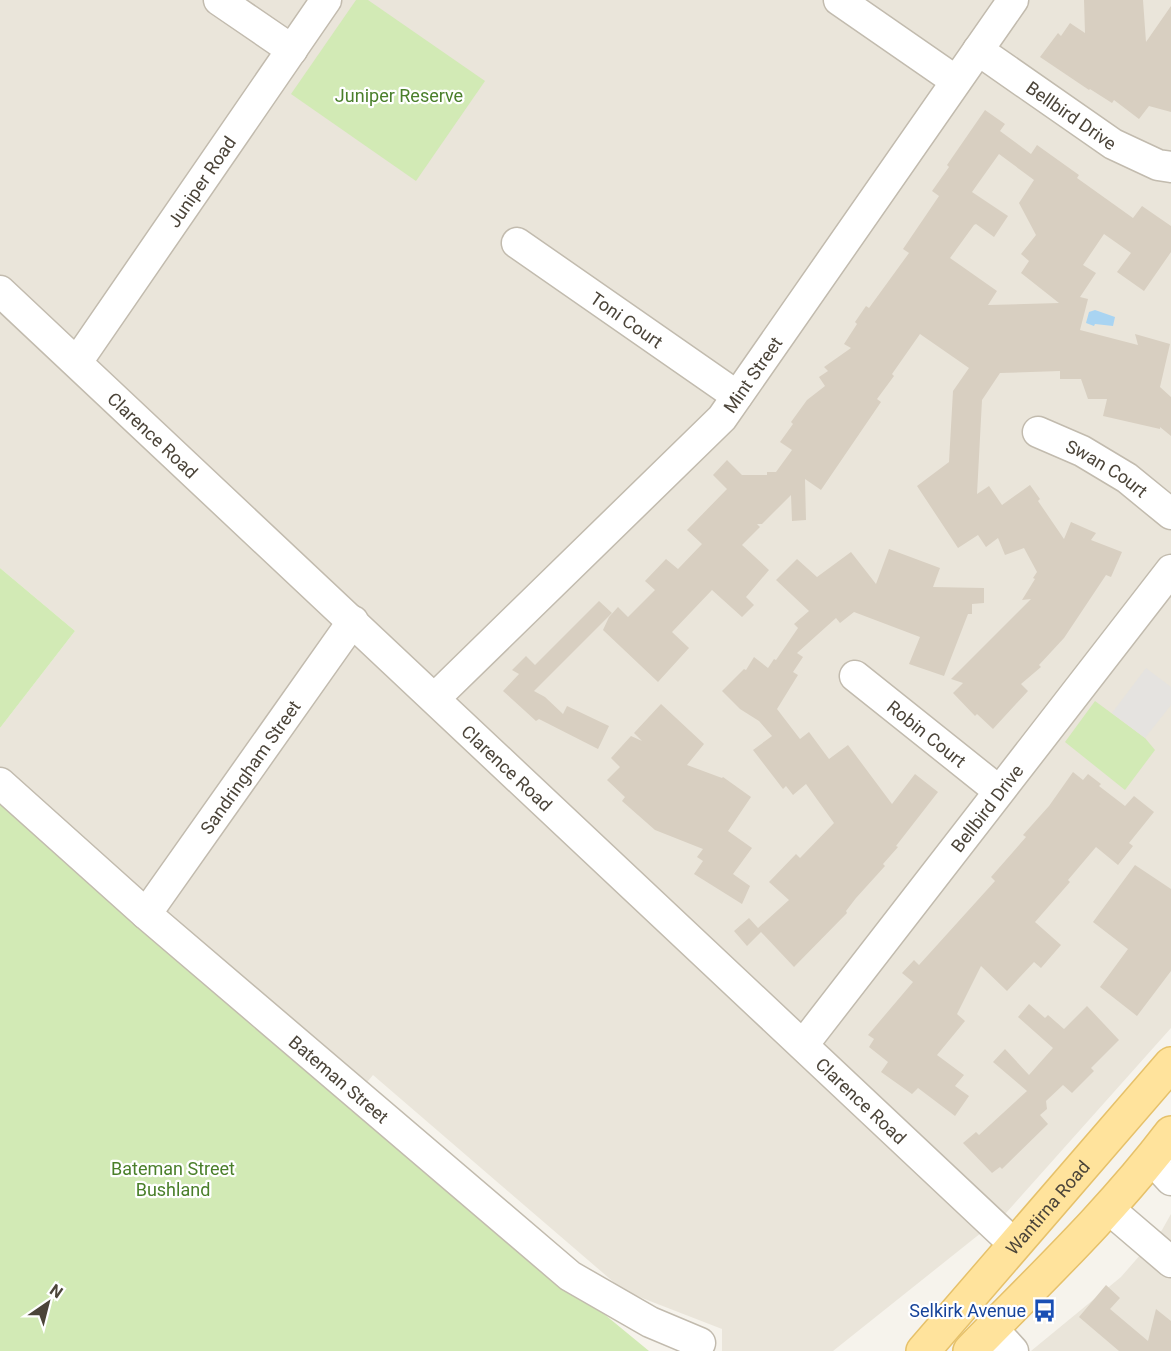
<svg xmlns="http://www.w3.org/2000/svg" width="1171" height="1351" font-family="Roboto,sans-serif">
<style>
.residential{fill:#eae5da}
.green{fill:#d2eab5}
.parking{fill:#e5e3e0}
.water{fill:#a9d4f2}
.building{fill:#d8cfc1;fill-rule:evenodd}
.lines{fill:none;stroke-linecap:round;stroke-linejoin:round}
.minor-casing{stroke:#c2bbae;stroke-width:33}
.major-casing{stroke:#e6c16a;stroke-width:36}
.minor{stroke:#fff;stroke-width:30}
.major{stroke:#ffe39c;stroke-width:33}
.labels{text-anchor:middle;dominant-baseline:central;stroke-width:4.5;stroke-linejoin:round;paint-order:stroke}
.park-label{font-size:18px;fill:#4a7f2a;stroke:#fff}
.street-label{font-size:18px;fill:#4b4439;stroke:#fff}
.transit-label{font-size:18px;fill:#164399;stroke:#fff;text-anchor:end}
</style>
<rect width="100%" height="100%" fill="#f6f3ec"/>
<!-- residential -->
<g class="residential">
<path d="M0 0H1171V1028L1006 1213 833 1351H722V1329L624 1291 373 1075 349 1104 0 794V728L75 631 0 568Z"/>
<path d="M1171 1214V1351H1031L1121 1277 1162 1230Z"/>
</g>
<!-- green -->
<g class="green">
<path d="M356 0H368L485 81 416 181 291 94Z"/>
<path d="M0 568 75 631 0 728Z"/>
<path d="M1095 701 1145 738 1155 750 1125 790 1065 742Z"/>
<path d="M0 794 349 1104 649 1351H0Z"/>
</g>
<!-- parking -->
<path class="parking" d="M1146 668 1171 687V705L1145 738 1112 713Z"/>
<!-- water -->
<path class="water" d="M1095 310 1115 317 1113 326 1095 324 1094 326 1086 323 1089 312Z"/>
<!-- building -->
<g class="building">
<path d="M1084 0H1143L1146 42 1171 6V112L1149 106 1139 119 1114 100 1112 103 1090 89 1089 90 1040 57 1058 33 1061 36 1070 23 1085 33Z"/>
<path d="M985 110 1005 124 1000 131 1031 154 1037 145 1079 175 1077 178 1133 218 1142 206 1171 226V252L1144 291 1117 272 1131 253 1104 234 1083 265 1096 273 1080 297 1088 299 1080 330 1138 345 1135 334 1170 344 1160 387 1171 397V436L1160 427V429L1103 416 1107 399H1088L1081 379H1060V371L1000 373 982 400 977 494 989 486 1002 505 1030 485 1040 499 1038 501 1064 539 1071 522 1096 533 1091 540 1122 552 1111 577 1106 575 1064 638 1039 665 1041 667 1021 684 1028 691 993 729 977 714 975 716 953 693 963 683 951 679 1031 599 1022 600 1035 579 1033 578 1037 572 1024 548 1005 555 998 538 986 547 978 535 958 548 917 486 949 462 953 391 969 368 920 334 892 374 894 376 877 399 881 402 821 490 805 479 806 520 792 521 791 495 762 524H757L760 527 742 545 769 570 746 597 754 605 742 617 712 590 672 632 689 648 658 682 603 630 609 617 618 607 628 617 655 590 645 581 666 559 678 569 702 544 687 530 727 489 713 475 727 460 742 475H767V472H776L792 450 780 442 793 424 791 422 807 400 825 386 819 377 828 371 824 367 851 348 844 344 857 324 855 322 866 306 869 308 909 253 903 249 939 196 932 191 949 167 947 165ZM999 154 1034 180 1019 203 1036 235 1021 254 1029 261 1021 273 1059 303 988 305 997 291 950 258 974 225 976 224 994 237 1008 216 972 192Z"/>
<path d="M889 549 940 568 933 587 984 588V603L972 604V614H968L944 676 909 664 920 637 854 612 840 623 836 618 797 653 803 657 793 672 798 675 777 709 800 739 809 732 829 759 848 745 892 804 915 774 938 792 896 846 898 847 883 864 885 866 856 898 846 911 847 913 794 967 761 932 747 946 734 931 749 918 758 928 789 900 769 882 796 854 800 858 834 823 806 784 793 795 786 786 783 789 753 750 772 736 759 721 740 709 722 691 744 669 746 670 754 657 768 668 774 659 776 660 798 628 794 624 809 611 776 580 797 559 817 577 851 552 876 584Z"/>
<path d="M599 601 612 613 534 691 545 697 563 714 567 706 609 726 598 749 539 719 536 721 503 691 519 674 512 670 526 656 535 665Z"/>
<path d="M661 704 704 744 687 765 722 778 723 777 751 797 728 831 752 848 733 874 750 886 742 904 694 874 703 861 697 857 703 849 655 830 622 801 625 797 607 780 620 767 611 758 631 736 642 741 634 733Z"/>
<path d="M1073 772 1083 780 1088 774 1101 784 1099 786 1125 806 1134 796 1154 812 1129 843 1133 846 1118 865 1096 847 1068 880 1070 882 1035 922 1061 945 1041 968 1034 962 1007 991 981 966 957 1014 965 1021 937 1055 964 1075 955 1086 969 1096 955 1116 918 1088 912 1094 881 1072 888 1062 869 1047 874 1039 868 1035 913 982 902 973 914 960 919 965 995 881 991 877 1026 837 1023 835 1049 806Z"/>
<path d="M1135 865 1171 889V971L1137 1016 1100 987 1128 949 1093 922Z"/>
<path d="M1029 1004 1045 1018 1048 1015 1064 1029 1087 1006 1119 1040 1091 1068 1094 1071 1072 1093 1063 1085 1046 1101 1047 1109 1040 1115 1048 1124 1002 1169 1000 1167 992 1173 963 1143 976 1132 979 1135 1027 1091 993 1062 1005 1049 1029 1075 1053 1048 1018 1017Z"/>
<path d="M1106 1285 1120 1298 1110 1309 1148 1341 1156 1309 1171 1321V1351H1119L1079 1317Z"/>
</g>
<g class="lines">
<defs>
<g id="minor">
<path d="M219 0 292 50"/>
<path d="M839 0 956 81"/>
<path id="s1" d="M978 50 1113 144 1158 165 1171 167"/>
<path id="s2" d="M517 243 737 396"/>
<path id="s3" d="M0 291 1014 1244"/>
<path id="s4" d="M77 362 326 0"/>
<path id="s5" d="M1038 432 1082 451 1127 478 1171 514"/>
<path id="s6" d="M855 676 999 791"/>
<path id="s7" d="M435 698 722 418 1013 0"/>
<path id="s8" d="M0 783 146 914 570 1276 650 1322 700 1343"/>
<path id="s9" d="M146 914 353 621"/>
<path id="s10" d="M803 1045 1171 570"/>
<path d="M1154 1155 1159 1167 1171 1180"/>
<path d="M1109 1209 1171 1262"/>
<path d="M992 1328 1013 1351"/>
</g>
<g id="major">
<path id="s11" d="M923 1351 1171 1064"/>
<path d="M970 1351C1039 1280 1111 1212 1171 1133"/>
</g>
</defs>
<!-- minor casing -->
<use href="#minor" class="minor-casing"/>
<!-- major casing -->
<use href="#major" class="major-casing"/>
<!-- minor -->
<use href="#minor" class="minor"/>
<!-- major -->
<use href="#major" class="major"/>
</g>
<!-- icons -->
<defs>
<symbol id="bus-bare" viewBox="-9 -9 18 18"><path d="M-5-6H5V4H4V6H2V4H-2V6H-4V4H-5ZM-3.5-4V0h7V-4ZM-3.5 1.2v1.5H-2V1.2ZM2 1.2v1.5H3.5V1.2Z" fill="#1a4fb4" stroke="#fff" stroke-width="2.5" paint-order="stroke"/></symbol>
</defs>
<g fill-rule="evenodd">
<use href="#bus-bare" x="1028" y="1294" width="33" height="33"/>
</g>
<g class="labels">
<!-- park labels -->
<g class="park-label">
<text x="399" y="95">Juniper Reserve</text>
<text x="173" y="1168">Bateman Street<tspan x="173" dy="21">Bushland</tspan></text>
</g>
<!-- street labels -->
<g class="street-label">
<text stroke="none"><textPath href="#s1" startOffset="114">Bellbird Drive</textPath></text>
<text stroke="none"><textPath href="#s4" startOffset="219">Juniper Road</textPath></text>
<text stroke="none"><textPath href="#s2" startOffset="134">Toni Court</textPath></text>
<text stroke="none"><textPath href="#s7" startOffset="454">Mint Street</textPath></text>
<text stroke="none"><textPath href="#s3" startOffset="210">Clarence Road</textPath></text>
<text stroke="none"><textPath href="#s5" startOffset="78">Swan Court</textPath></text>
<text stroke="none"><textPath href="#s6" startOffset="92">Robin Court</textPath></text>
<text stroke="none"><textPath href="#s9" startOffset="180">Sandringham Street</textPath></text>
<text stroke="none"><textPath href="#s3" startOffset="696">Clarence Road</textPath></text>
<text stroke="none"><textPath href="#s10" startOffset="300">Bellbird Drive</textPath></text>
<text stroke="none"><textPath href="#s8" startOffset="450">Bateman Street</textPath></text>
<text stroke="none"><textPath href="#s3" startOffset="1182">Clarence Road</textPath></text>
<text stroke="none"><textPath href="#s11" startOffset="190">Wantirna Road</textPath></text>
</g>
<!-- transit labels -->
<g class="transit-label">
<text x="1026" y="1310">Selkirk Avenue</text>
</g>
</g>
<!-- north arrow -->
<g transform="translate(48 1303) rotate(35)" stroke="#ffffff" stroke-width="4.5" paint-order="stroke">
<path d="M0-4.5L10 22L0 15L-10 22Z" fill="#4b4439"/>
<text y="-9" font-size="16" font-weight="bold" text-anchor="middle" fill="#4b4439">N</text>
</g>
</svg>
